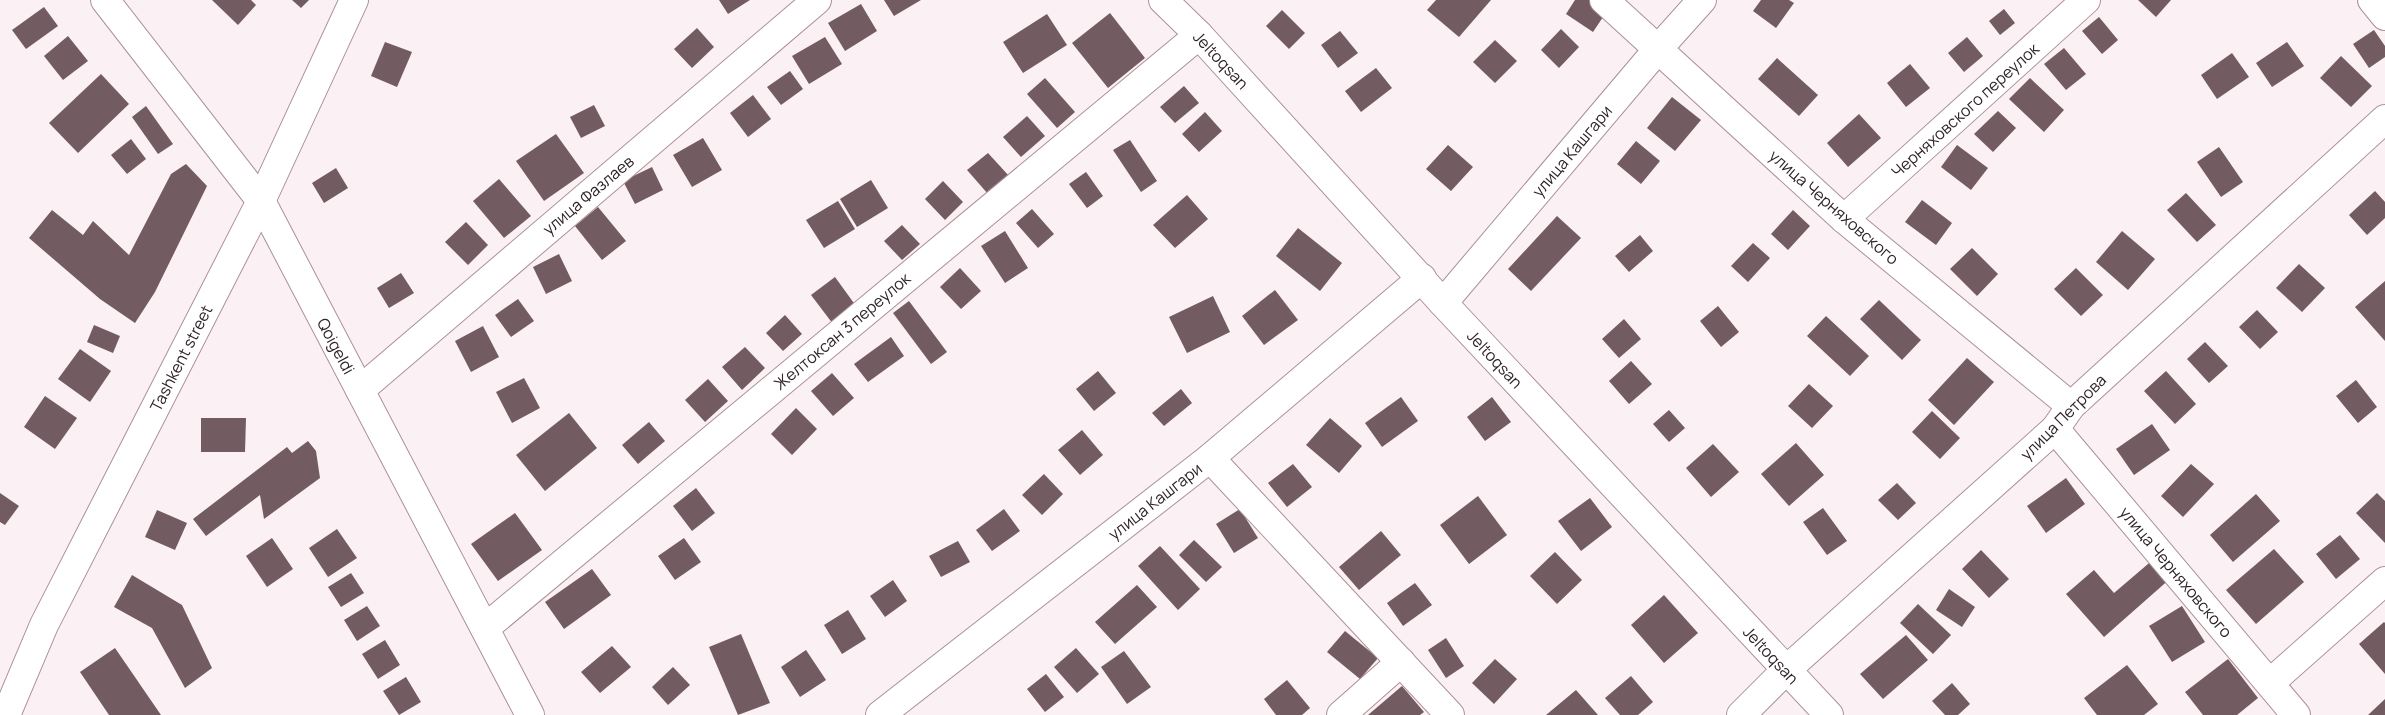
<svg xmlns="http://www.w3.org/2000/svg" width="2385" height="715" font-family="Manrope,sans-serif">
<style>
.building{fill:#725b61}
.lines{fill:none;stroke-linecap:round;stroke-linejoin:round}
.minor-casing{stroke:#ab9197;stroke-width:30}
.major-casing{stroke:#ab9197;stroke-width:30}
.minor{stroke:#fff;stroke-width:28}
.major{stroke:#fff;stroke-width:28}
.labels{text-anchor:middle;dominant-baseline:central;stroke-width:5;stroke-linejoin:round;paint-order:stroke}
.street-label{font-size:16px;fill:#2f2427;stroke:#fff}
</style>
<rect width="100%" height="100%" fill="#fbf0f3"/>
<!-- building -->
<g class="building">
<path d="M212 0H251L256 5 238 25Z"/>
<path d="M292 0H309L301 8Z"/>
<path d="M719 0H750L728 14Z"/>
<path d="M884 0H921L894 16Z"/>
<path d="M1436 0H1491L1459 37 1427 10Z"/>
<path d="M1575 0H1591L1607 11 1593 32 1566 14Z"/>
<path d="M1761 0H1789L1794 3 1776 28 1753 11Z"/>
<path d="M2138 0H2171L2156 17Z"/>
<path d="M861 4 877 31 845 51 828 23Z"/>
<path d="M44 7 58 26 26 49 12 30Z"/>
<path d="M2004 9 2015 23 2000 35 1989 21Z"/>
<path d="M1282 10 1305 33 1289 49 1266 26Z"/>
<path d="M1110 13 1145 58 1108 88 1072 43Z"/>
<path d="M1047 14 1067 45 1023 73 1003 42Z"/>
<path d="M2099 17 2118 40 2102 54 2082 31Z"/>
<path d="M697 28 714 47 692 68 674 49Z"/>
<path d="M1561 29 1579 47 1559 68 1541 50Z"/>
<path d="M2374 30 2385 46V57L2369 68 2353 44Z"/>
<path d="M1340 31 1358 53 1338 68 1321 45Z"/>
<path d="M68 36 88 61 63 80 44 56Z"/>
<path d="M825 37 842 64 809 84 792 56Z"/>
<path d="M1967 37 1983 56 1964 72 1948 53Z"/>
<path d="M1495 40 1517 61 1495 83 1473 62Z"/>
<path d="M385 42 412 52 397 87 371 76Z"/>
<path d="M2287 42 2304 66 2272 87 2256 63Z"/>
<path d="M2064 48 2086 74 2066 90 2044 64Z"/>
<path d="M2232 53 2249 77 2217 99 2201 75Z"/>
<path d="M2341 56 2372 86 2351 107 2320 78Z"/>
<path d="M1777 58 1818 95 1799 116 1758 79Z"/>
<path d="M1910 64 1930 88 1906 107 1887 83Z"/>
<path d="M1376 68 1392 88 1361 112 1345 91Z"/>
<path d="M790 71 803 89 781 105 767 87Z"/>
<path d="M101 74 129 104 78 153 49 123Z"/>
<path d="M1045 78 1075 112 1057 128 1027 94Z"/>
<path d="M2030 78 2064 110 2044 132 2009 99Z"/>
<path d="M1184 86 1199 103 1175 123 1160 107Z"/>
<path d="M753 95 771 119 748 137 730 113Z"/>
<path d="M1672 97 1701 120 1675 151 1647 128Z"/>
<path d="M594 105 605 126 581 138 570 117Z"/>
<path d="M146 106 173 144 158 154 132 117Z"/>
<path d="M1998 111 2016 128 1993 152 1974 134Z"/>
<path d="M1205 112 1222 131 1199 152 1182 134Z"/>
<path d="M1859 114 1881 138 1848 167 1827 143Z"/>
<path d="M1027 116 1045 136 1021 157 1003 137Z"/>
<path d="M556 134 584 173 544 201 516 161Z"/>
<path d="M703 138 722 170 692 187 673 155Z"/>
<path d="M131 139 146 159 127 174 111 155Z"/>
<path d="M1130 140 1157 181 1141 192 1113 150Z"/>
<path d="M1636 141 1660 161 1641 184 1617 164Z"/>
<path d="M1448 145 1473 167 1451 191 1426 169Z"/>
<path d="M1957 145 1988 168 1971 190 1941 167Z"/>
<path d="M2219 147 2243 182 2221 197 2197 162Z"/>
<path d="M988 153 1009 176 988 194 967 170Z"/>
<path d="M186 164 207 186 155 292 135 323 100 299 29 238 52 210 83 235 93 221 129 255 171 174Z"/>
<path d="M652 167 663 190 635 204 623 181Z"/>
<path d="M336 168 348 188 324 203 312 183Z"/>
<path d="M1086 172 1103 196 1087 208 1069 184Z"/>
<path d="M499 179 531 216 504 238 473 201Z"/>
<path d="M871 180 888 208 857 227 840 199Z"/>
<path d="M943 181 963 202 945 220 925 199Z"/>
<path d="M2375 191 2385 202V218L2367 235 2349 215Z"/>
<path d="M2186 193 2216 225 2197 242 2167 210Z"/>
<path d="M1187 195 1208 219 1175 248 1153 225Z"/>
<path d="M1922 200 1952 223 1936 245 1905 222Z"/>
<path d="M838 201 855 229 824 248 806 220Z"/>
<path d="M598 207 626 241 602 260 575 226Z"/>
<path d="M1032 209 1054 234 1038 248 1016 223Z"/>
<path d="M1793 210 1810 226 1788 250 1771 234Z"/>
<path d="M1557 216 1581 238 1531 291 1508 269Z"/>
<path d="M466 222 488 245 468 265 445 242Z"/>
<path d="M902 225 920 244 902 260 884 241Z"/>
<path d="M1298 228 1342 263 1320 291 1276 256Z"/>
<path d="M1005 231 1028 268 1005 283 981 246Z"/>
<path d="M2122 231 2155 259 2128 290 2096 262Z"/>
<path d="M1640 235 1653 251 1629 272 1615 256Z"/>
<path d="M1753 243 1770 258 1748 282 1731 266Z"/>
<path d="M1972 248 1998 274 1977 296 1950 269Z"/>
<path d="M559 254 572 281 546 294 533 267Z"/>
<path d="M2299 264 2325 288 2302 312 2276 288Z"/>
<path d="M960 268 981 291 961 309 940 287Z"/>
<path d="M2076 268 2103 295 2081 316 2054 289Z"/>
<path d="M401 273 414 293 389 308 377 288Z"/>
<path d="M835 277 856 306 833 324 811 295Z"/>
<path d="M2385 281V341L2355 307Z"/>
<path d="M1275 290 1298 320 1264 345 1242 316Z"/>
<path d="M1213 296 1230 332 1187 353 1169 317Z"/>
<path d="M518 299 534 321 511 337 495 315Z"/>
<path d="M1879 300 1921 340 1902 360 1860 319Z"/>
<path d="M909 301 947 352 931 364 893 313Z"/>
<path d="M1718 306 1739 332 1721 347 1700 321Z"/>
<path d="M2257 310 2278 332 2260 349 2239 327Z"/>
<path d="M785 315 802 334 783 351 766 333Z"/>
<path d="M1826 316 1869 356 1850 376 1807 336Z"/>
<path d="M1624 319 1641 339 1619 358 1602 339Z"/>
<path d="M94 325 120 336 113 353 87 342Z"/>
<path d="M483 326 499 357 471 372 455 341Z"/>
<path d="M891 337 904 356 868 382 854 364Z"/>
<path d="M2205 342 2228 366 2209 383 2187 359Z"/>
<path d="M745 347 765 368 742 390 722 367Z"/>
<path d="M80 349 111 371 90 402 58 379Z"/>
<path d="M1967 358 1994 382 1954 425 1928 400Z"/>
<path d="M1631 361 1652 384 1629 404 1609 381Z"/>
<path d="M1098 371 1116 393 1094 411 1076 389Z"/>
<path d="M2166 371 2196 404 2175 424 2144 391Z"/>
<path d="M832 373 854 398 833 416 811 391Z"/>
<path d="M524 378 540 408 512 423 496 392Z"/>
<path d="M708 379 728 401 705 422 685 400Z"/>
<path d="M2356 380 2377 407 2358 423 2336 396Z"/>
<path d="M1809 384 1833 406 1812 428 1788 406Z"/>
<path d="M1181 389 1192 403 1164 426 1152 413Z"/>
<path d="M45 396 77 418 55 449 24 427Z"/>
<path d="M1401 397 1418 421 1382 447 1365 423Z"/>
<path d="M1492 397 1511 422 1485 441 1467 417Z"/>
<path d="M796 408 817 429 792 455 771 434Z"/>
<path d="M1669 410 1685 428 1669 442 1653 424Z"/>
<path d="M1932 411 1960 438 1940 459 1912 432Z"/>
<path d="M569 413 597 448 545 491 516 455Z"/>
<path d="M201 418H246L245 452H201Z"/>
<path d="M1330 418 1362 446 1339 473 1306 445Z"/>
<path d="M649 422 665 441 638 464 622 445Z"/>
<path d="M2152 424 2170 450 2134 475 2116 449Z"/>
<path d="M1082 430 1103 455 1080 475 1058 450Z"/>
<path d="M308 441 316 451 320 478 264 519 260 495 206 536 193 519 287 447 292 453Z"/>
<path d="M1796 443 1824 475 1789 506 1761 474Z"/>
<path d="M1713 444 1739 472 1711 497 1686 468Z"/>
<path d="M1293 464 1312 487 1287 507 1268 483Z"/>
<path d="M2191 464 2214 484 2183 517 2161 496Z"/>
<path d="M1044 474 1063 494 1042 515 1022 495Z"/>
<path d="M2066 478 2085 504 2046 533 2027 506Z"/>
<path d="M1897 483 1916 503 1898 520 1878 500Z"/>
<path d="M696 488 715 513 692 531 673 506Z"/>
<path d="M0 493 19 506 5 525 0 522Z"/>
<path d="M2377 493 2385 501V543L2356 513Z"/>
<path d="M2256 494 2280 521 2233 562 2210 535Z"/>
<path d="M1478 496 1507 535 1469 564 1440 525Z"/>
<path d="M1590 498 1612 527 1581 551 1558 521Z"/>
<path d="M1823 508 1847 541 1827 555 1803 522Z"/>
<path d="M1004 509 1020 531 992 551 976 530Z"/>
<path d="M1240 509 1258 538 1234 553 1216 524Z"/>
<path d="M157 510 187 523 175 550 145 537Z"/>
<path d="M515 513 542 550 498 581 471 544Z"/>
<path d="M337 529 357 558 328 577 309 548Z"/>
<path d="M1381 531 1401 555 1359 590 1339 567Z"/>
<path d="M2340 535 2360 559 2336 579 2316 554Z"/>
<path d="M272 538 293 569 267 587 246 556Z"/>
<path d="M684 538 701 562 675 580 658 556Z"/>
<path d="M1194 540 1222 567 1206 582 1179 555Z"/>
<path d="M958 541 970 562 941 577 929 556Z"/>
<path d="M1160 546 1200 589 1178 610 1138 566Z"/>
<path d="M2274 549 2304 582 2256 624 2226 590Z"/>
<path d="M1981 550 2009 579 1989 598 1962 569Z"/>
<path d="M1555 552 1582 580 1557 604 1530 576Z"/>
<path d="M2155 558 2172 577 2104 637 2066 594 2094 570 2114 593Z"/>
<path d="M592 569 611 595 564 629 545 602Z"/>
<path d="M351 573 364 593 341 607 328 587Z"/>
<path d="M132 575 182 605 212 668 185 688 152 628 114 607Z"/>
<path d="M893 580 907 601 885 617 870 596Z"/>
<path d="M1415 583 1432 605 1403 626 1387 603Z"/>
<path d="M1137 585 1157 607 1115 644 1095 622Z"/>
<path d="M1949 589 1975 607 1962 627 1936 610Z"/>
<path d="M1664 595 1698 633 1664 663 1631 625Z"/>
<path d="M1918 604 1951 635 1933 654 1900 623Z"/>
<path d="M367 606 380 626 357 641 344 620Z"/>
<path d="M2182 606 2205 642 2172 662 2149 626Z"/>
<path d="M848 610 866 639 842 654 824 625Z"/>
<path d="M2384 622 2385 623V674L2359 644Z"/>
<path d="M1345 631 1378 658 1360 679 1327 652Z"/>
<path d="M741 634 770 703 738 715 709 647Z"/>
<path d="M1906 635 1928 660 1883 699 1860 674Z"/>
<path d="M1446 638 1464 666 1446 678 1428 650Z"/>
<path d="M385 640 400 665 378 679 362 654Z"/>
<path d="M612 646 631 667 600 693 581 672Z"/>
<path d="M115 648 161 715H109L80 672Z"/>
<path d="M1076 648 1099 674 1077 693 1054 667Z"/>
<path d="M806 650 826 680 800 697 781 667Z"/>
<path d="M1124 651 1151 687 1127 704 1101 667Z"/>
<path d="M1495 659 1517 679 1494 704 1472 683Z"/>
<path d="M2228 659 2258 698 2237 715H2203L2185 692Z"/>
<path d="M2127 665 2158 704 2144 715H2097L2084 698Z"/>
<path d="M673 667 690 685 668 705 652 687Z"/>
<path d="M1046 674 1064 697 1045 712 1027 689Z"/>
<path d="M1631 676 1653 702 1638 715H1620L1605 698Z"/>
<path d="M406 677 421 702 399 715 383 691Z"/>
<path d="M1287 680 1310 708 1302 715H1276L1264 699Z"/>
<path d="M1952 683 1970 704 1958 715H1945L1932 701Z"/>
<path d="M1402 686 1424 712 1420 715H1368Z"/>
<path d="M1576 690 1598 715H1546Z"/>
<path d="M2385 699V715H2368Z"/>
</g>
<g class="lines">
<defs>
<g id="minor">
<path d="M105 0 261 201 530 715"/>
<path d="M1163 0 1199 35 1443 303 1829 715"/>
<path d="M1604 0 1844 219 2071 406"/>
<path d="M2372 0 2385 16"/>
<path d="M1844 219 2086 0"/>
<path d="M1443 303 1658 49 1702 0"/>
<path d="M360 390 817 0"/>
<path d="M2055 429 2296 715"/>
<path d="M1210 458 1450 715"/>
<path d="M485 628 1199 35"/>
<path d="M2270 683 2385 581"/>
<path d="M880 715 1210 458 1422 278"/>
<path d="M1341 715 1401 662"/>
<path d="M1741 715 1785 671 2055 429 2071 406 2385 119"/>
</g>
<path id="major" d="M6 715 44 625 261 201 354 0"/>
</defs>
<!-- minor casing -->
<use href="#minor" class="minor-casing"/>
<!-- major casing -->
<use href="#major" class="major-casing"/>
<!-- minor -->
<use href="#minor" class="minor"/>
<!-- major -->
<use href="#major" class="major"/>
</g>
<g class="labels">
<!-- street labels -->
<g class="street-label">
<text transform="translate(1221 60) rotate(47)">Jeltoqsan</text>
<text transform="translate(1965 110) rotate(-42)">Черняховского переулок</text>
<text transform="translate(1572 151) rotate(-50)">улица Кашгари</text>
<text transform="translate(588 195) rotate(-40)">улица Фазлаев</text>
<text transform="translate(1834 207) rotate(41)">улица Черняховского</text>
<text transform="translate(842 331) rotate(-40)">Желтоксан 3 переулок</text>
<text transform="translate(336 346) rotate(62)">Qoigeldi</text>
<text transform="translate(181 358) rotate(-63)">Tashkent street</text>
<text transform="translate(1495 359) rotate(47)">Jeltoqsan</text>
<text transform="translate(2063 417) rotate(-45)">улица Петрова</text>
<text transform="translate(1155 501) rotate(-38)">улица Кашгари</text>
<text transform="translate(2176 572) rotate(50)">улица Черняховского</text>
<text transform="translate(1771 655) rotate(47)">Jeltoqsan</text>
</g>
</g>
</svg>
